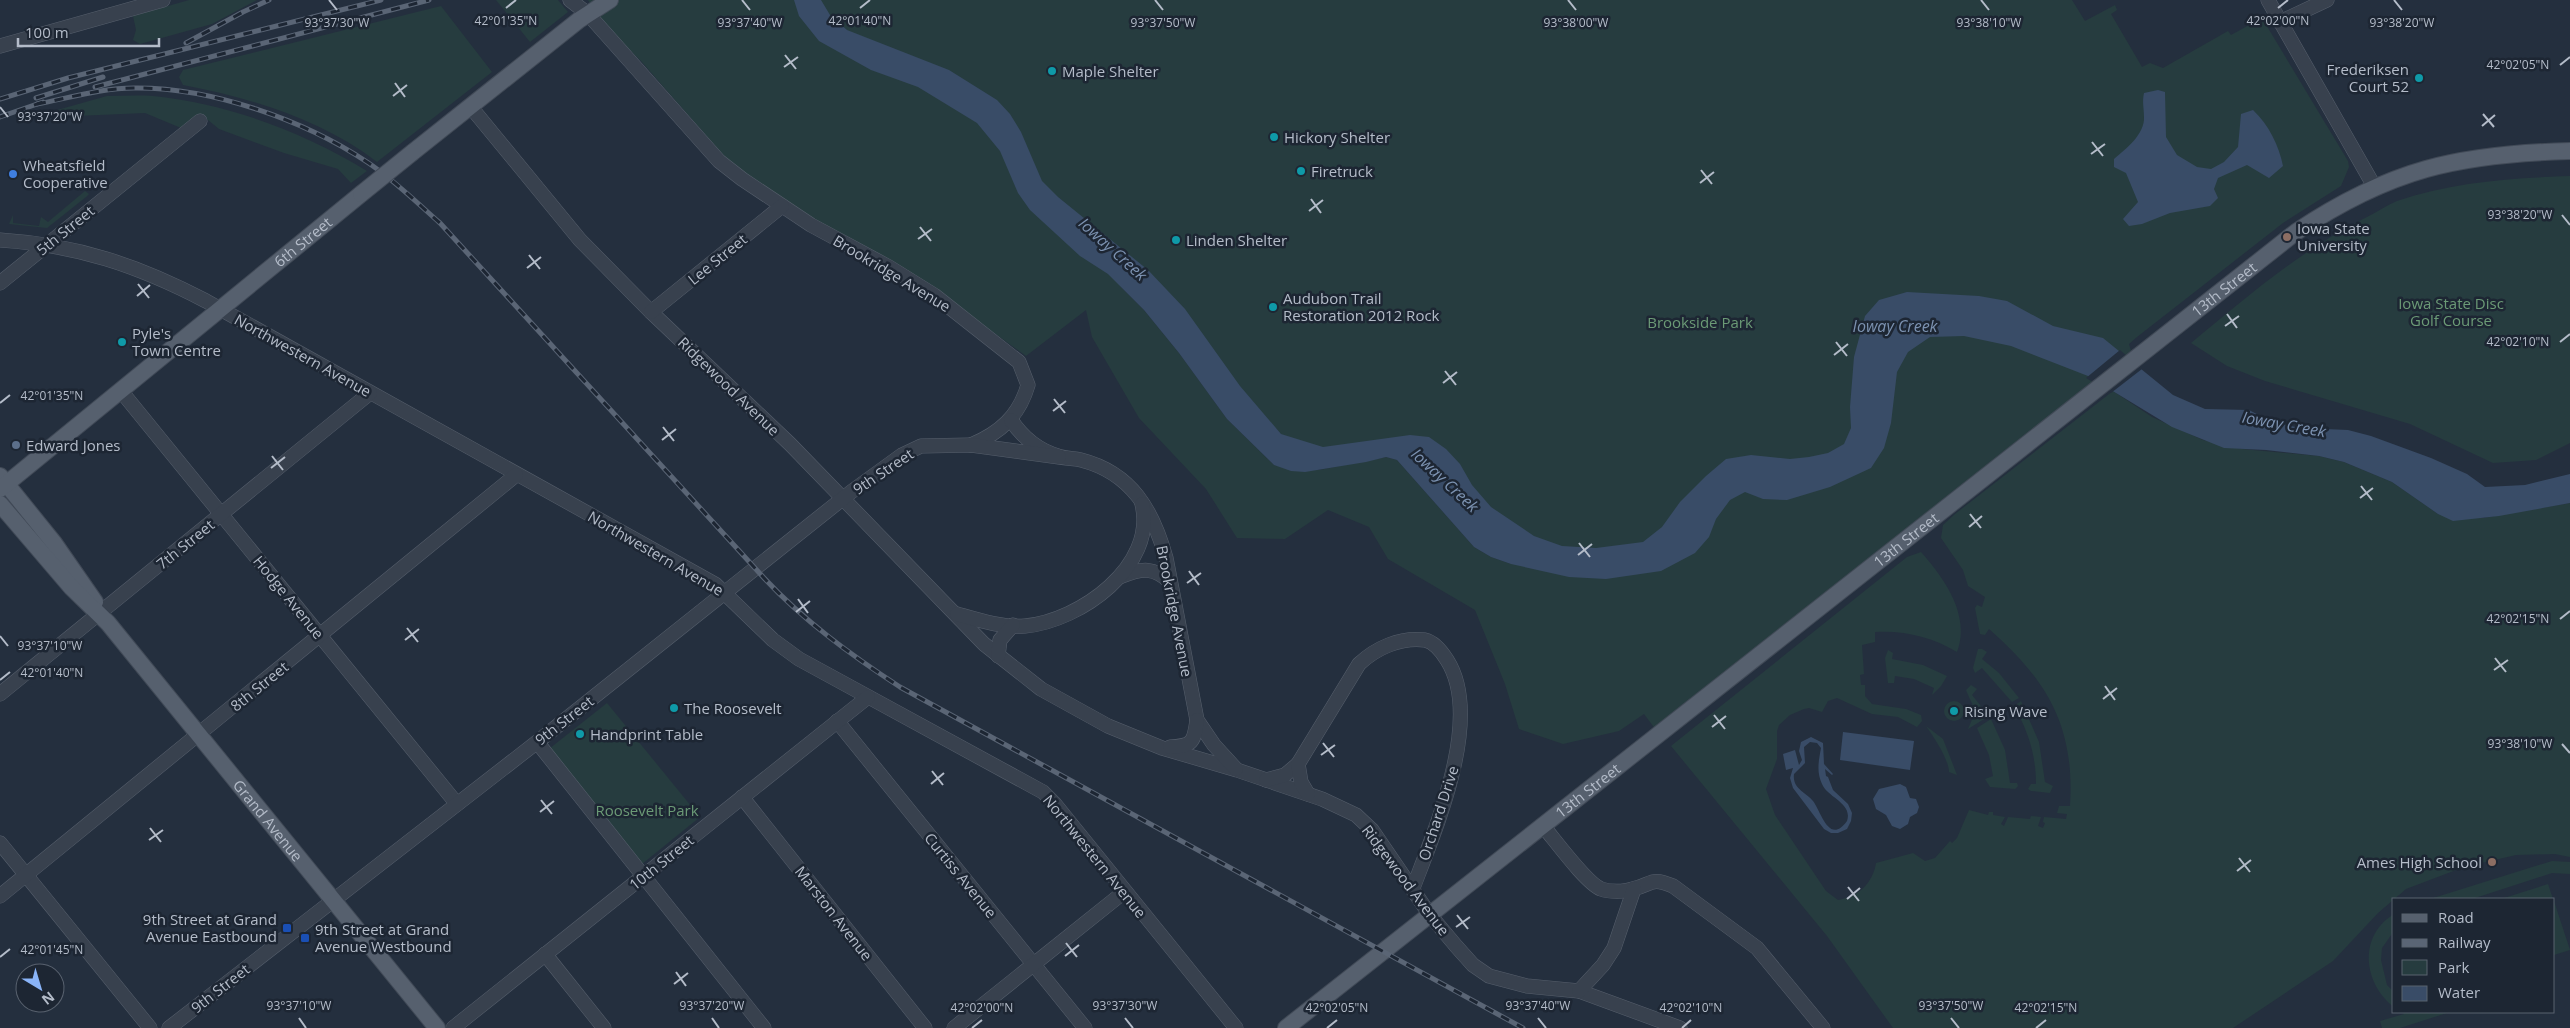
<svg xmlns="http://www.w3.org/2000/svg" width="2570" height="1028" font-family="'Open Sans',sans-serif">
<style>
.green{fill:#263c3f;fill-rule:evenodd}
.water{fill:#394c67;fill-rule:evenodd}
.pier{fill:#242f3e}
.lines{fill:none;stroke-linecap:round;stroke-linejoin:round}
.minor-casing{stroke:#565f6c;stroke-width:15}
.major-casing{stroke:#414a57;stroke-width:18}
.minor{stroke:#38414e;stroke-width:14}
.major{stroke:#56606e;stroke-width:16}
.rail-casing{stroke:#5a6575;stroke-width:5}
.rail{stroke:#1d2633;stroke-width:3;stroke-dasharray:9;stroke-linecap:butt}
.major-bridge-casing{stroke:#414a57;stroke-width:18;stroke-linecap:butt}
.major-bridge{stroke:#56606e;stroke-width:16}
.ticks{fill:none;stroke:#b4bcc9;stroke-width:2}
.culture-dot{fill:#0f9aa8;stroke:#1d2633;stroke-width:2}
.shop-dot{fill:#3f7fe0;stroke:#1d2633;stroke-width:2}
.education-dot{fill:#8d6e63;stroke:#1d2633;stroke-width:2}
.service-dot{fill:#5c6f8a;stroke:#1d2633;stroke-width:2}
.transit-dot{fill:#1a4fb4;stroke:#1d2633;stroke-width:2}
.labels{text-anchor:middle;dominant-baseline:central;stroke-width:5;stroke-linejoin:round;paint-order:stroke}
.poi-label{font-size:15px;fill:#b4bcc9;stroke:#1d2633;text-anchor:start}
.street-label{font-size:15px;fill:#b4bcc9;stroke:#1d2633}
.park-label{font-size:15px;fill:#6b9a76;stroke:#1d2633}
.water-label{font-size:16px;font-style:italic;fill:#7c92b1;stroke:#1d2633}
.ticks-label{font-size:12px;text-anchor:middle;fill:#b4bcc9;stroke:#1d2633;stroke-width:5;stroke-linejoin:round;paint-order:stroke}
</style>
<rect width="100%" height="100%" fill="#242f3e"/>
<!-- green -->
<g class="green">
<path d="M189 0H257L212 24 140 44 133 40 136 30 133 16Z"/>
<path d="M496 0H558L568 12 530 42Z"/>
<path d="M588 0H2072L2085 21 2115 5 2117 10 2111 14 2142 67 2150 63 2163 68 2228 31 2231 35 2262 18 2348 161 2349 167 2341 186 2283 223 2137 337 2129 344 2131 351 1656 730 1644 714 1619 731 1563 744 1519 729 1505 684 1475 610 1388 559 1369 527 1328 510 1285 539 1237 538 1206 489 1139 418 1092 337 1086 310 1026 356 937 292 814 220 746 174 723 155 641 61 604 25ZM1119 285 1193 349 1264 438 1314 460 1413 449 1511 564 1491 557 1474 547 1397 460 1386 457 1319 470 1274 465 1227 419 1179 353 1144 310Z"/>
<path d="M441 6 492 72 377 162C321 119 251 98 183 85L179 77 183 70Z"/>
<path d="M107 96C122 96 138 95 153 96 228 104 302 131 367 171L351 183 338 169 284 153 219 129 208 120H192L181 128 145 113 53 117 50 112Z"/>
<path d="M2570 176V443L2536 460 2493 463 2410 424 2265 381 2227 366 2191 343C2247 297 2302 249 2367 217 2377 212 2387 205 2397 201 2452 182 2512 178 2570 176Z"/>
<path d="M85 191 89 194 86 197 47 228 9 224 13 215V223L39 226 41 217 48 222Z"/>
<path d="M2113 391 2152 417 2203 440 2242 449 2319 456 2344 462 2392 482 2438 514 2483 518 2570 503V857L2555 854 2516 855 2464 867 2406 889 2378 913 2333 961 2233 1028H1893L1827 936 1671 746 1907 557 1921 552C1944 578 1971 615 1957 652 1933 637 1903 630 1875 632V642L1862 645 1864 674 1860 675 1861 685H1865V696L1872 704 1906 709 1921 715 1922 721 1917 727 1898 717 1872 714 1837 698 1828 701 1822 712 1809 708 1804 709 1790 715 1779 725 1777 731V759L1766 789 1775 815 1826 891 1838 900C1858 897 1873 883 1876 863L1913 853 1925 861 1935 858 1950 841 1952 843 1957 838 1969 810 1988 815 1989 812H1993V815L2005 817 2001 824 2004 826 2008 817 2030 819 2031 816 2041 817 2038 826 2043 828 2045 823 2043 822 2044 817 2066 819 2067 814 2057 813 2059 806H2070C2075 727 2048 681 1989 629L1985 635 1980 634 1975 608 1977 605 1982 607 1985 597 1968 586 1963 570 1941 538 1943 525 1955 514Z"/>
<path d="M1978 649H1982L1987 652 1982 659 1999 673 2019 698 2012 702 1982 668 1975 673 1973 668Z"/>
<path d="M1888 650 1893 653 1892 659 1923 665 1947 676 1941 686 1932 695 1934 688 1914 679 1895 676 1894 683H1888L1885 658Z"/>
<path d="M1971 685 1977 689 1972 695 1989 716 1968 729C1978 707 1974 710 1966 690Z"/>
<path d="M2021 701 2039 742 2045 782 2053 786 2050 793 2031 791 2028 789 2031 784H2036C2036 755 2028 731 2014 706Z"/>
<circle cx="1954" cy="711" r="10"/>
<path d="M607 703 700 817 642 864 549 749Z"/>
<path d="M1991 719 2005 750 2010 783H2017L2018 786 2015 789 1990 787 1985 779 1993 776 1989 755 1977 728Z"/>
<path d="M1926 726 1943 739 1957 775 1949 772C1949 760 1934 737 1926 726Z"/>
<path d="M2552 861 2570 862V874L2552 873 2472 899H2430Z"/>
<path d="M2548 884 2553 899H2501Z"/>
<path d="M2554 901 2570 950 2554 955Z"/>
<path d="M2394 914V931L2382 948 2381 960 2387 985 2394 992V1007C2363 983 2358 936 2394 914Z"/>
<path d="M2401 1012H2450L2400 1028H2382L2380 1021 2404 1014Z"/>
</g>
<!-- water -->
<g class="water">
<path d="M794 0H821L830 15 847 30 949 70 997 100 1010 114 1021 132 1042 181 1058 197 1148 270 1185 309 1240 386 1281 434 1323 447 1410 435 1429 437 1446 449 1460 464 1472 485 1491 507 1534 536 1562 546 1596 548 1643 542 1662 527 1680 502 1706 476 1726 459 1751 455 1790 459 1809 457 1828 453 1844 444 1851 428 1850 407 1854 357 1865 316 1879 300 1907 292 1979 296 2007 301 2053 326 2103 338 2173 395 2205 409 2249 410 2272 422 2301 428 2348 430 2371 436 2431 458 2467 474 2485 487 2525 485 2570 474V503L2499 516 2453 521 2438 514 2392 482 2344 462 2319 456 2266 450 2224 448 2172 427 2088 376 2011 346 1964 336 1930 337 1908 352 1897 372 1891 423 1884 448 1871 468 1830 487 1787 500 1763 499 1745 492 1730 500 1716 519 1709 537 1695 553 1661 571 1606 579 1569 577 1511 564 1491 557 1474 547 1397 460 1386 457 1366 462 1305 472 1291 471 1274 465 1227 419 1179 353 1144 310 1108 274 1080 256 1030 210 1018 193 1000 151 977 123 918 87 871 70 819 41 799 16Z"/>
<path d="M2158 90 2165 92 2166 137 2177 155 2197 167 2211 169 2224 162 2238 147 2241 114 2253 110C2269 125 2279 146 2283 166L2269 178 2247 165 2218 178 2214 189 2218 198 2210 206 2170 213 2142 224 2129 226 2123 219 2138 202 2126 173 2114 167V159C2126 149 2145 134 2144 117 2144 108 2142 102 2144 93Z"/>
<path d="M1843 732 1914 741 1910 770 1840 760Z"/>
<path d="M1811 737 1823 743 1824 764 1833 774 1832 775 1825 769 1826 776 1828 777 1833 790 1848 804 1852 813 1851 821 1847 829 1838 833H1831L1824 829 1793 788 1790 778 1793 768 1786 770 1783 754 1795 750 1799 765 1802 760 1799 751 1801 742ZM1810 742 1817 743 1821 748C1819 760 1816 771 1822 784 1828 798 1853 803 1847 821 1829 846 1821 811 1813 801 1806 792 1792 789 1794 774L1805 763 1804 747Z"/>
<path d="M1900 784 1906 787 1910 798 1916 799 1919 807 1917 813 1910 817 1908 824 1900 829 1892 826 1886 815 1876 809 1873 799 1879 789Z"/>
</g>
<!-- pier -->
<path class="pier" d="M2120 350 2142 369 2111 393 2086 378Z"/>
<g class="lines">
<defs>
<g id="minor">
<path d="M570 0 588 14 719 161 742 179 811 225 889 267 934 295 1019 362 1028 385C1019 416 1000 433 971 445"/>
<path d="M2268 0 2374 186"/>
<path d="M2280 22 2327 0"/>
<path d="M0 46 163 0"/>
<path d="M470 106 580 240 651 312 790 444 984 644 1041 689 1108 726 1162 748 1237 770 1322 799 1356 815 1372 830 1430 915 1456 946 1473 965 1489 976 1527 986 1579 991 1680 1028"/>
<path d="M0 240C77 245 137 265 206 301L715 584 773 640 799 659 1043 792 1054 803 1236 1028"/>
<path d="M0 283 200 121"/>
<path d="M651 312 782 206"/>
<path d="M121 391 457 804"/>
<path d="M1011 420C1023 438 1037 450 1058 456 1065 459 1073 458 1081 460 1132 473 1153 511 1166 558L1197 720 1214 745 1236 769"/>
<path d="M1122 576C1142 568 1154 567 1170 582"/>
<path d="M957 614C978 620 1003 628 1025 626 1080 621 1157 566 1142 504"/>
<path d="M998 656 1000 640 1013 625"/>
<path d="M0 694 370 393"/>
<path d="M837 721 1085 1028"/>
<path d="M537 742 764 1028"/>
<path d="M1170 747C1193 746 1194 742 1197 720"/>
<path d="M1266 780 1285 775 1298 764"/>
<path d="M1308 794 1301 782 1298 764 1359 664C1376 648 1400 637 1425 640 1434 642 1442 652 1447 660 1484 718 1435 830 1413 888"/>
<path d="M742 797 925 1028"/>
<path d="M1543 826C1555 840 1586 883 1601 889 1610 892 1624 892 1632 889 1653 885 1649 876 1673 886L1757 948 1823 1028"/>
<path d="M0 843 150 1028"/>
<path d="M0 896 516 475"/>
<path d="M545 954 604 1028"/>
<path d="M1579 991 1603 965 1614 948 1634 889"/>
<path d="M169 1028 541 739 851 492 902 455 921 446 971 445 1059 457"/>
<path d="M453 1028 868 697"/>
<path d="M954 1028 1124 892"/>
</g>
<g id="major">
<path d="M413 152 579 20 610 0"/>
<path d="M0 476 54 543 95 602"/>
<path id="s1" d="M0 489 361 194"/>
<path id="s2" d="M0 504 71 587 108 623 437 1028"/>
<path id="s3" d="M1286 1028 2296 232C2390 169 2458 154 2570 151"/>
</g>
</defs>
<!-- minor casing -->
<use href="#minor" class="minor-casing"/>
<!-- major casing -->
<use href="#major" class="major-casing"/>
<!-- minor -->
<use href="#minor" class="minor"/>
<!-- major -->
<use href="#major" class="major"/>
<defs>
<g id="rail">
<path d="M186 43 243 12 269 0"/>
<path d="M95 87 429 0"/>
<path d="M36 98 103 77"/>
<path d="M0 99 68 78 381 0"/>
<path d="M37 104C69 98 102 88 134 88 211 87 304 120 367 162 393 179 416 202 440 223L764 578C804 621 851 655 900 687L1523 1028"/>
<path d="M0 117 43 102"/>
</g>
</defs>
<!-- rail casing -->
<use href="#rail" class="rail-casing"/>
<!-- rail -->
<use href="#rail" class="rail"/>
<defs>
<path id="major-bridge" d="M361 194 413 152"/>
</defs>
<!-- major-bridge casing -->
<use href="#major-bridge" class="major-bridge-casing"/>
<!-- major-bridge -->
<use href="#major-bridge" class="major-bridge"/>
</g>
<!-- ticks -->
<path class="ticks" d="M329 0 337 10M742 0 750 10M1155 0 1163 10M1568 0 1576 10M1981 0 1989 10M2394 0 2402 10M506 8 516 0M860 8 870 0M2278 8 2288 0M785 55 796 69M2560 65 2570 57M784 67 798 57M395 83 405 97M393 96 407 85M0 107 8 117M2483 114 2494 127M2482 126 2495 115M2092 142 2103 156M2091 154 2105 144M1701 170 1712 184M1700 183 1714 172M1311 199 1321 213M1309 211 1323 200M2562 215 2570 225M920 227 931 241M918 239 932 229M529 255 540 269M527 268 541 257M138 284 149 298M137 296 150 285M2227 314 2237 328M2225 326 2239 316M1836 342 1847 356M2560 342 2570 334M1834 355 1848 344M1445 371 1456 385M1443 383 1457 372M1054 399 1065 413M0 403 10 395M1053 411 1066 401M663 427 674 441M662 440 676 429M272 456 283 470M271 468 285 457M2361 486 2372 500M2360 498 2373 488M1970 514 1981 528M1969 527 1982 516M1579 543 1590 557M1578 555 1592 544M1189 571 1199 585M1187 583 1201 573M798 599 808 613M796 612 810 601M2560 619 2570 611M407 628 418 642M0 636 8 646M405 640 419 629M2495 658 2506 672M2494 670 2508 660M0 680 10 672M2105 686 2115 700M2103 699 2117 688M1714 715 1725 729M1712 727 1726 716M1323 743 1334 757M2562 744 2570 753M1321 755 1335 745M932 771 943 785M931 784 944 773M541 800 552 814M540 812 554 801M150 828 161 842M149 840 163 830M2239 858 2250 872M2237 871 2251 860M1848 887 1859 901M1847 899 1860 888M1457 915 1468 929M1456 927 1470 917M1066 943 1077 957M1065 956 1079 945M0 957 10 949M676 972 686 986M674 984 688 973M299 1018 306 1028M712 1018 719 1028M1125 1018 1133 1028M1538 1018 1546 1028M1951 1018 1959 1028M972 1028 982 1020M1327 1028 1337 1020M1682 1028 1691 1020M2036 1028 2046 1020"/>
<!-- markers -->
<g class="culture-dot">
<circle cx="1052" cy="71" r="5"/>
<circle cx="2419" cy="78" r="5"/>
<circle cx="1274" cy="137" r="5"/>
<circle cx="1301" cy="171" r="5"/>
<circle cx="1176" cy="240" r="5"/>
<circle cx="1273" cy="307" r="5"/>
<circle cx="122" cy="342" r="5"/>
<circle cx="674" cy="708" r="5"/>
<circle cx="1954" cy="711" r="5"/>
<circle cx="580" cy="734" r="5"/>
</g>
<circle class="shop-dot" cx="13" cy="174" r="5"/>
<g class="education-dot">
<circle cx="2287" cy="237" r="5"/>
<circle cx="2492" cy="862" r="5"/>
</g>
<circle class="service-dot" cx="16" cy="445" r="5"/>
<g class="transit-dot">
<rect x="282" y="923" width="10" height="10" rx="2.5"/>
<rect x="300" y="933" width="10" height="10" rx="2.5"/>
</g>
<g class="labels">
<!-- poi labels -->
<g class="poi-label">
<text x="2409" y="69" text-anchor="end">Frederiksen<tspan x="2409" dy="17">Court 52</tspan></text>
<text x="1062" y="71">Maple Shelter</text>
<text x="1284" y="137">Hickory Shelter</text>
<text x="23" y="165">Wheatsfield<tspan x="23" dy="17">Cooperative</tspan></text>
<text x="1311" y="171">Firetruck</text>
<text x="2297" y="228">Iowa State<tspan x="2297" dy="17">University</tspan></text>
<text x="1186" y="240">Linden Shelter</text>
<text x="1283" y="298">Audubon Trail<tspan x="1283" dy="17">Restoration 2012 Rock</tspan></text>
<text x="132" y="333">Pyle's<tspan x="132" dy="17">Town Centre</tspan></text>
<text x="26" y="445">Edward Jones</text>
<text x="684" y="708">The Roosevelt</text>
<text x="1964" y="711">Rising Wave</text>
<text x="590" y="734">Handprint Table</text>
<text x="2482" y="862" text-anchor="end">Ames High School</text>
<text x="277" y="919" text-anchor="end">9th Street at Grand<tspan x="277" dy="17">Avenue Eastbound</tspan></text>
<text x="315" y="929">9th Street at Grand<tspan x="315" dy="17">Avenue Westbound</tspan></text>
</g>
<!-- street labels -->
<g class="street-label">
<text transform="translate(65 230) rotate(-39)">5th Street</text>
<text stroke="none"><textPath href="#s1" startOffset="391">6th Street</textPath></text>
<text transform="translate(717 259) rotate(-39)">Lee Street</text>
<text transform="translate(892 273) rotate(31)">Brookridge Avenue</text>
<text stroke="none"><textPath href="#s3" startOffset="1194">13th Street</textPath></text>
<text transform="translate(303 355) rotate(29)">Northwestern Avenue</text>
<text transform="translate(729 386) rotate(44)">Ridgewood Avenue</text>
<text transform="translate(883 471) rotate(-34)">9th Street</text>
<text stroke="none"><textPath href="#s3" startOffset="789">13th Street</textPath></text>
<text transform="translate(185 544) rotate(-39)">7th Street</text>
<text transform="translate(656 553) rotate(30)">Northwestern Avenue</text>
<text transform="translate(289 597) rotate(51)">Hodge Avenue</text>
<text transform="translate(1175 611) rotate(79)">Brookridge Avenue</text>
<text transform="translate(259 686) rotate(-39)">8th Street</text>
<text transform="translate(564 720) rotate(-38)">9th Street</text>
<text stroke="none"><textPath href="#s3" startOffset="384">13th Street</textPath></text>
<text transform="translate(1438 813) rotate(-72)">Orchard Drive</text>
<text stroke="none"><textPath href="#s2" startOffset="415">Grand Avenue</textPath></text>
<text transform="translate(1095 856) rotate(51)">Northwestern Avenue</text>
<text transform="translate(661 862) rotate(-39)">10th Street</text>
<text transform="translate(961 875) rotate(51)">Curtiss Avenue</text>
<text transform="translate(1406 880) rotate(53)">Ridgewood Avenue</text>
<text transform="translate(834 913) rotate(52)">Marston Avenue</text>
<text transform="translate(220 988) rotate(-38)">9th Street</text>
</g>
<!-- park labels -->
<g class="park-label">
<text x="2451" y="303">Iowa State Disc<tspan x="2451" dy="17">Golf Course</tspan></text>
<text x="1700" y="322">Brookside Park</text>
<text x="647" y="810">Roosevelt Park</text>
</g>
<!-- water labels -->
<g class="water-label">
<text transform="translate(1113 249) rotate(42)">Ioway Creek</text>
<text x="1895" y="326">Ioway Creek</text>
<text transform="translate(2284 424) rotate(10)">Ioway Creek</text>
<text transform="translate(1445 480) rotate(43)">Ioway Creek</text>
</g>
</g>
<g class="ticks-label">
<text x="506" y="25">42°01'35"N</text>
<text x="860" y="25">42°01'40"N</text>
<text x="2278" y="25">42°02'00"N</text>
<text x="337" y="27">93°37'30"W</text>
<text x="750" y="27">93°37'40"W</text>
<text x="1163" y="27">93°37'50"W</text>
<text x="1576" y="27">93°38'00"W</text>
<text x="1989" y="27">93°38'10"W</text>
<text x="2402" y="27">93°38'20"W</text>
<text x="2518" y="69">42°02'05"N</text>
<text x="50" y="121">93°37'20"W</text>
<text x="2520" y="219">93°38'20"W</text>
<text x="2518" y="346">42°02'10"N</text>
<text x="52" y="400">42°01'35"N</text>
<text x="2518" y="623">42°02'15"N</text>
<text x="50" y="650">93°37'10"W</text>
<text x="52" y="677">42°01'40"N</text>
<text x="2520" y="748">93°38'10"W</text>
<text x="52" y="954">42°01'45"N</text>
<text x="299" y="1010">93°37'10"W</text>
<text x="712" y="1010">93°37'20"W</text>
<text x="1125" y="1010">93°37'30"W</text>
<text x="1538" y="1010">93°37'40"W</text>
<text x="1951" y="1010">93°37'50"W</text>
<text x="982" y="1012">42°02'00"N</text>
<text x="1337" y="1012">42°02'05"N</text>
<text x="1691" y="1012">42°02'10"N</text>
<text x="2046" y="1012">42°02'15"N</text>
</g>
<!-- legend -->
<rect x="2392" y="898" width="162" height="115" fill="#1d2633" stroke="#59626f"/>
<rect x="2402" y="914" width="25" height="8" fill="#56606e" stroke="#59626f"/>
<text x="2438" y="923" font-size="15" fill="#b4bcc9">Road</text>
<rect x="2402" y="939" width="25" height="8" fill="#5a6575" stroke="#59626f"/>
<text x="2438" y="948" font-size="15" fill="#b4bcc9">Railway</text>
<rect x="2402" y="960" width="25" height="15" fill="#263c3f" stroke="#59626f"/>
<text x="2438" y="973" font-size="15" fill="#b4bcc9">Park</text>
<rect x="2402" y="986" width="25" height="15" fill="#394c67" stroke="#59626f"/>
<text x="2438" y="998" font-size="15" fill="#b4bcc9">Water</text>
<!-- north arrow -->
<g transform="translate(40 988) rotate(142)"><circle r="24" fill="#1d2633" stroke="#59626f"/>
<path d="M0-4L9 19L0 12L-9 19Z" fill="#8ab4f8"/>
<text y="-8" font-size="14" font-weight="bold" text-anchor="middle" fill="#b4bcc9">N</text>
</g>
<!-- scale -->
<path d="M18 38v8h141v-8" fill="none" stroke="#b4bcc9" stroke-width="2.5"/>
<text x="25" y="38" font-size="15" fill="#b4bcc9" stroke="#1d2633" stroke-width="4" paint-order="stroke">100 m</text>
</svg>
